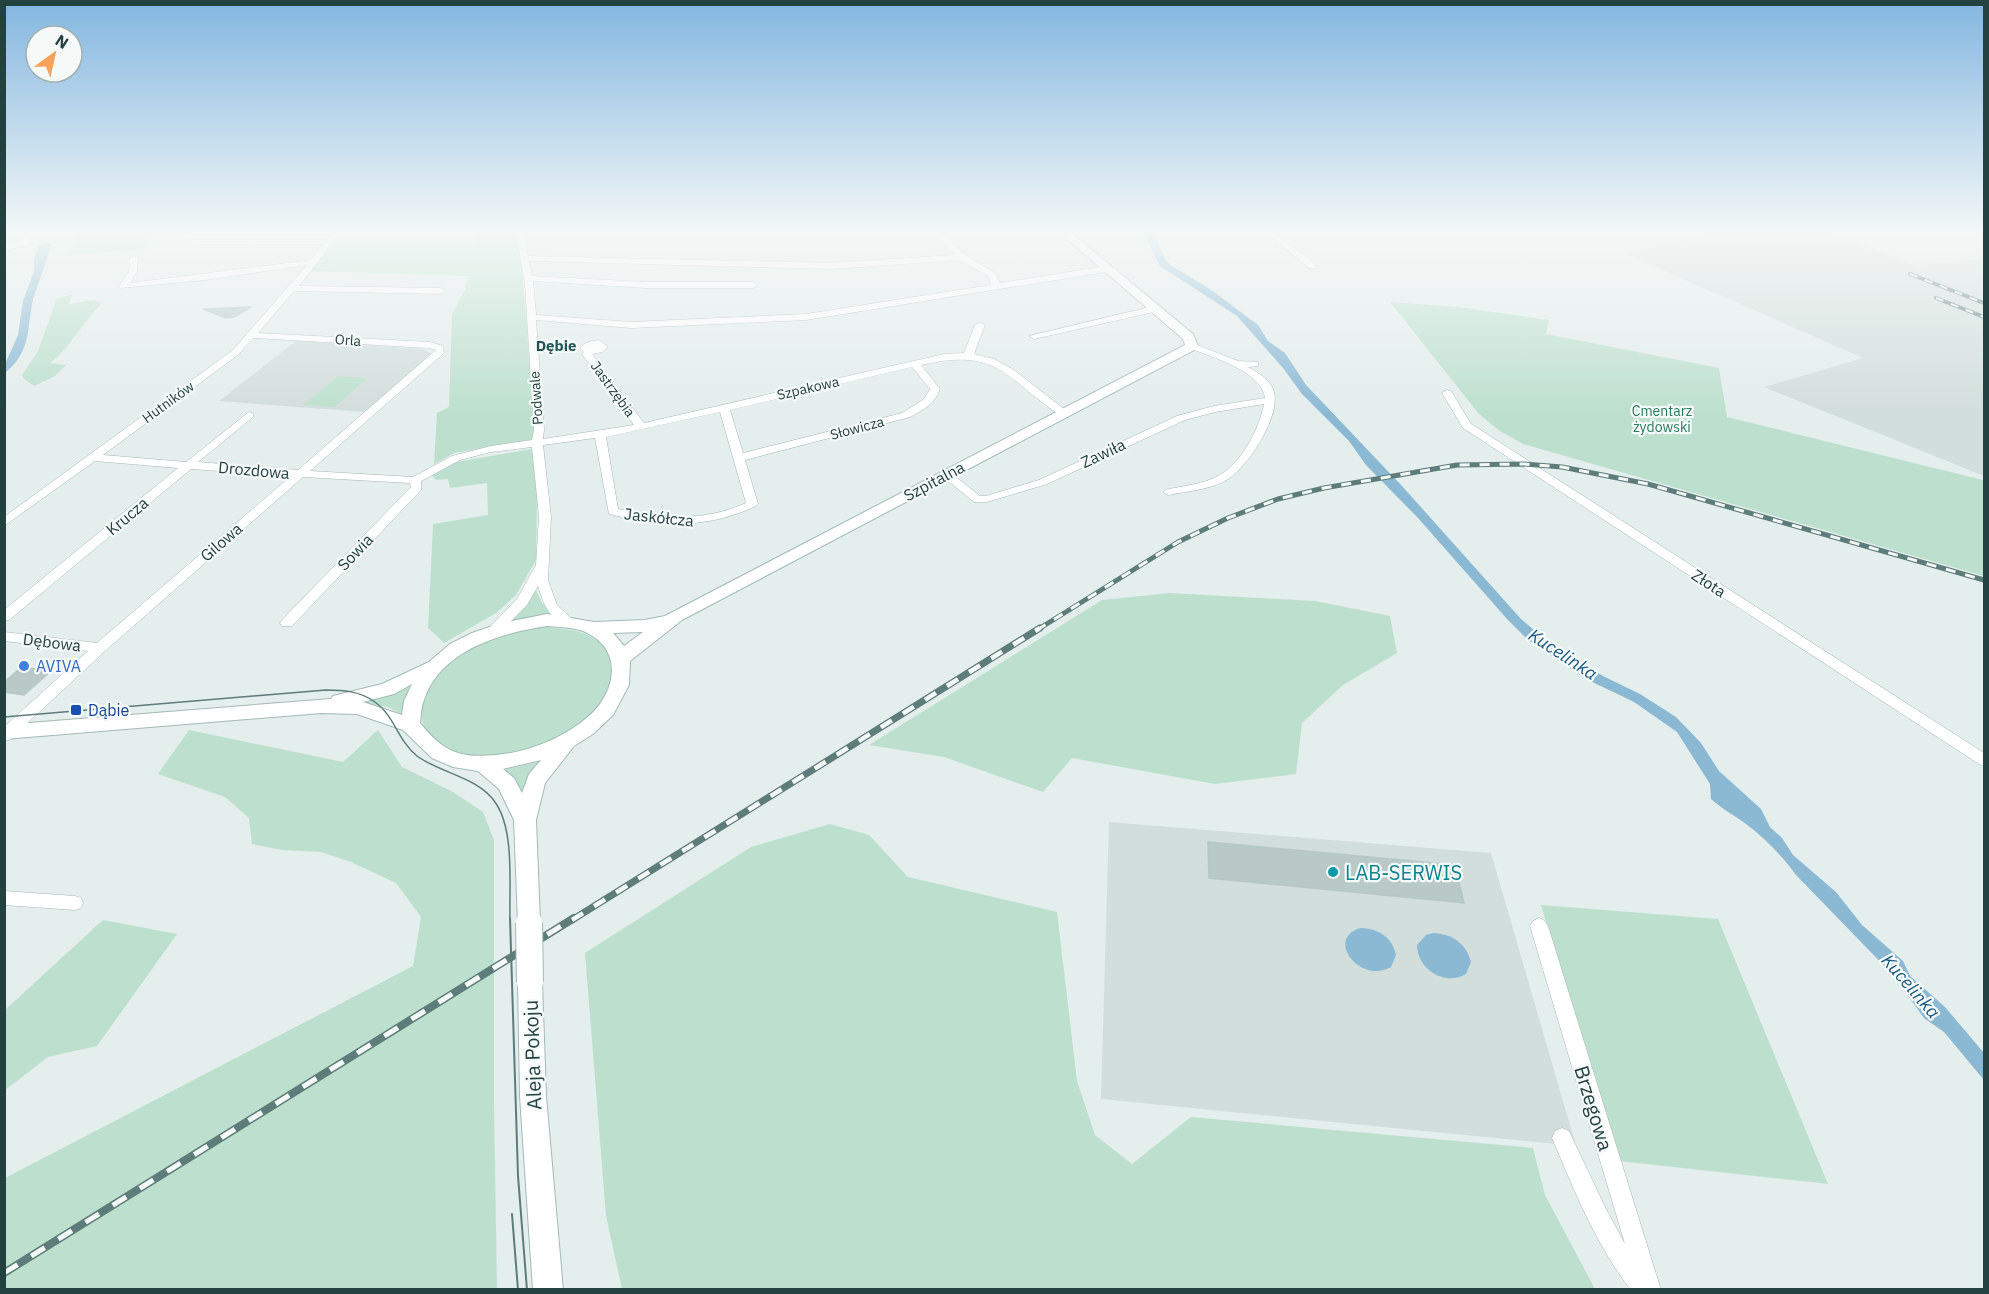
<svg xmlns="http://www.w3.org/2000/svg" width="1989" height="1294" font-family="'IBM Plex Sans',sans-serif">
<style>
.built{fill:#d2dedb}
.green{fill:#bde0ce}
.water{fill:#8bb9d4}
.building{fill:#b9c9c6;stroke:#b6c8c5;stroke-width:1.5}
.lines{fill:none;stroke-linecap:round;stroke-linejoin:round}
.street-casing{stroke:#a6b7b5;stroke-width:1}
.secondary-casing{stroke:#a2bab7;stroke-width:2}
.street{fill:#fff;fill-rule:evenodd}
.secondary{fill:#fff;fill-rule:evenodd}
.tram-far1{stroke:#5d7c7a;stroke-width:1.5}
.tram{stroke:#5d7c7a;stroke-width:2}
.rail-far3-casing{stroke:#5d7c7a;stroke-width:4}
.rail-far2-casing{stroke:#5d7c7a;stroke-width:5}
.rail-far1-casing{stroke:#5d7c7a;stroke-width:7}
.rail-casing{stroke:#5d7c7a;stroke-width:8}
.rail-far3{stroke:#f5faf9;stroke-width:2;stroke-dasharray:8;stroke-linecap:butt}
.rail-far2{stroke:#f5faf9;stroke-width:3;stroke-dasharray:10;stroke-linecap:butt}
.rail-far1{stroke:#f5faf9;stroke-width:4.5;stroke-dasharray:13;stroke-linecap:butt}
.rail{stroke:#f5faf9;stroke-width:5;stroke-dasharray:16;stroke-linecap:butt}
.secondary-bridge-casing{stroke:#a2bab7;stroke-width:28;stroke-linecap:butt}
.secondary-bridge{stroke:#fff;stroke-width:26}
.shop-dot{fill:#3f7fe0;stroke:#f5faf9;stroke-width:2}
.transit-dot{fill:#1a4fb4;stroke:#f5faf9;stroke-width:2}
.culture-dot{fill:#0f9aa8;stroke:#f5faf9;stroke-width:2}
.labels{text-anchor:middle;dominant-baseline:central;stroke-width:4.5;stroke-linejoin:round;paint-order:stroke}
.far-street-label{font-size:14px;fill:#23413f;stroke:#f5faf9}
.far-park-label{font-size:14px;fill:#2b795a;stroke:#f5faf9}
.far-neighbourhood-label{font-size:15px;font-weight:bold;fill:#1e5452;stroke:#f5faf9}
.street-label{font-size:16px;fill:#23413f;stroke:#f5faf9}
.shop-label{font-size:16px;fill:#366cbe;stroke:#f5faf9;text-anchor:start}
.transit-label{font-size:16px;fill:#164399;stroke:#f5faf9;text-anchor:start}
.water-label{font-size:18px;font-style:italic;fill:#1a587f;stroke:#f5faf9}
.near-culture-label{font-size:20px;fill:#0d838f;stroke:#f5faf9;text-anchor:start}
.near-street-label{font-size:20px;fill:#23413f;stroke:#f5faf9}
</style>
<rect width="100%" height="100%" fill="#e4eeec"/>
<!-- built -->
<g class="built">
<path d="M1723 232H1826L1918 266 1984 258V476L1764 387 1863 358 1624 253Z"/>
<path d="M296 341 423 349 433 355 365 412 219 401Z"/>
<path d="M1109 822 1491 853 1576 1146 1101 1099Z"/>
</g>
<!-- green -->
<g class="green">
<path d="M78 232H255L247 234H154L144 249 70 255Z"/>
<path d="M480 232H516L522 266 535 436 530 440 454 453 434 464 437 413 449 407 452 314 465 290 468 276 311 271 333 242 476 244Z"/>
<path d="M72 295 69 304 94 300 101 304C82 323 70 348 50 363L66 365 55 376 34 386 25 380 22 375 38 351 57 298Z"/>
<path d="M1390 302 1458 307 1549 320 1546 334 1719 368 1727 417 1983 480 1984 576 1523 444 1500 431 1479 414Z"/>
<path d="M338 376 367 378 335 407 304 405Z"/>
<path d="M532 449 537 500 536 560 516 595 496 613 444 643 428 628 433 524 488 515 487 483 450 488 448 479 436 480 431 474 456 462Z"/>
<path d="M536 590 542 603 554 616H535L508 621Z"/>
<path d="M1170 593 1315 601 1390 616 1397 653 1343 685 1302 723 1296 774 1215 784 1072 758 1043 792 944 757 869 745 1102 600Z"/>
<path d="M547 627C561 629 578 629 591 637 636 663 603 711 572 731 543 750 501 761 467 755 390 739 425 674 472 646 494 634 522 629 547 627Z"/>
<path d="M410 684 401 714 388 707 357 702Z"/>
<path d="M189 730 343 762 378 730 402 767 453 792 483 812 494 840V1106L497 1289H5V1178L413 966 421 917 396 883 351 862 321 852 282 850 252 844 249 818 225 797 158 774Z"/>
<path d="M542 761 522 796 500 771Z"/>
<path d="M830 824 869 835 908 877 1057 912 1077 1081 1095 1135 1132 1164 1191 1117 1533 1148 1545 1195 1595 1289H622L606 1216 585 953 751 847Z"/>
<path d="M1541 905 1718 919 1828 1184 1619 1161Z"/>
<path d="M103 920 177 934 97 1046 48 1057 5 1090V1010Z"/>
</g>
<!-- water -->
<g class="water">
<path d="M1143 232H1153L1166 261 1172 266 1213 291 1258 325 1268 341 1285 353 1306 385 1402 486 1521 619 1541 636 1603 676 1640 694 1676 717 1701 743 1719 771 1761 809 1770 827 1782 838 1793 855 1836 892 1862 925 1903 961 1910 976 1945 1007 1984 1053V1080L1944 1032 1924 1018 1894 976 1796 875C1782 856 1765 838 1746 824 1734 815 1722 809 1711 799L1710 784 1677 732 1634 702 1584 678 1528 640 1507 619 1418 518 1366 465 1349 441 1302 394 1283 368 1237 316 1160 266Z"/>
<path d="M51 243C47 261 41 276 35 293 25 324 35 348 5 373V364L18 335 23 301 34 271V259L39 245Z"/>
<path d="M1361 928C1379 929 1392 937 1396 955L1391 967C1360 985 1324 938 1361 928Z"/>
<path d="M1433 933C1452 934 1466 943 1471 962L1466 974C1445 987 1417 969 1417 945L1426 935Z"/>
</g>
<!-- building -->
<g class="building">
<path d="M251 307 234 317 226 318 203 309Z"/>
<path d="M22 667 51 671 24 695 4 692V682Z"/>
<path d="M1208 842 1455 865 1464 903 1209 878Z"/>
</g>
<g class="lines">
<defs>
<g id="street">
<path d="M25 232H33L29 245 4 250V245L22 241Z"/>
<path d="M333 232H341L299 286 441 288 445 291 441 294 294 291 258 333 430 342 443 346 444 353 310 471 413 477 452 456 491 446 532 440 534 430 525 283 516 232H524L528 256 831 263 955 255 933 232H941L965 255 995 273 1000 283 1106 266 1110 269 1106 272 806 320 631 328 536 320 544 430 543 439 634 425 582 354 584 352 580 348C585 342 592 341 599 340L608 347 602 352 592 354 644 423 944 354 964 353 975 325 980 322 985 325 974 354 994 359 1014 370 1069 413 1068 415H1060C1003 377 999 347 921 365L940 389C935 404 923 410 910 417L745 460 758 504 756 506C707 529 661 527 609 514L595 438 543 445 551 517 548 580 557 605 574 621 567 625C549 620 543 602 538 586L527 605 499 633 494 634 487 630 517 599 536 565 539 517 532 447 491 452 460 460 421 481V490L292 626H282L280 623 282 620 411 487 410 483 303 477 105 651 9 740 4 741V727L88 651 4 641V632L97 643 291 476 191 469 9 620 4 621V610L178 468 95 461 4 526V517L233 350 307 265 205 280 120 288 119 286 129 272 130 258 134 256 138 258 137 272 130 283 311 260 323 244H194L190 242 191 240H327ZM960 260 988 276 991 285 806 314 631 322 536 315 533 281 646 288H753L757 285 753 282H646L532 276 529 261 831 269ZM253 338 429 348 436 350 298 470 198 462 253 417V413L249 412 186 462 103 455 239 354ZM912 367 930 389 924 399 902 413 743 453 730 410ZM720 412 746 503C701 523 666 517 618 509L606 437Z"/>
<path d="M1265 232H1273L1315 264V268H1309Z"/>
<path d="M1155 306 1159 309 1158 311 1034 339 1029 336Z"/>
<path d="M1192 343 1238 361 1258 362V366L1248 367C1258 373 1271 380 1274 392 1281 417 1245 472 1223 482 1207 490 1187 491 1169 495L1163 492 1165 490C1181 486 1200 485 1216 477 1241 465 1259 430 1264 404L1215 412 1185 420 1047 484 987 502H974L941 475 947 472 951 473 980 496H986L1039 480 1177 416 1214 406 1265 398C1263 372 1210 356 1189 348V344Z"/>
<path d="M1447 390 1451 391 1471 424 1984 753V766L1979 764 1463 428 1442 393Z"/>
<path d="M4 891 75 896 81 898 83 903 81 908 75 910 4 905Z"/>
<path d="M1539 918 1545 921 1548 926 1661 1290H1631C1596 1245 1574 1190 1552 1138L1555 1131 1562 1128 1569 1131 1606 1209 1625 1244 1530 926 1533 921Z"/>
</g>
<g id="secondary">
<path d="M1059 232H1070L1193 334 1198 346 1196 349 682 620 630 661 629 685 613 715 593 734 574 746 545 783 536 820 540 923 537 930 529 933 521 930 518 923 514 820 499 789 478 771 453 767 432 758 403 730 357 714 321 713 4 739V725L331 699 333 696 382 684 429 662 450 644 472 633 501 623 547 614 594 622 645 620 665 616 1185 345 1183 339ZM547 626C559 627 572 627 583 631 624 648 617 691 589 716 564 738 529 752 496 755 483 756 468 757 455 752 441 747 430 735 420 723 421 716 421 707 424 700 440 650 501 633 547 626ZM643 632 624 646 613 633ZM412 684 404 701 402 715 363 702 394 694ZM541 760 529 774 522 793 514 778 503 769Z"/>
<path d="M530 971 538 974 542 982 546 1096 563 1290H533L520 1096 518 982 522 974Z"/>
</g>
</defs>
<!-- street casing -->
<use href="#street" class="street-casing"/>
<!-- secondary casing -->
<use href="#secondary" class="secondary-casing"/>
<!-- street -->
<use href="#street" class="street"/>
<!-- secondary -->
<use href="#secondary" class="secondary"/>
<!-- tram-far1 -->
<path class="tram-far1" d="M4 717 326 690C343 690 360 691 375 702 394 715 398 741 417 756 440 773 478 777 495 802 515 830 509 886 510 920"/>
<!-- tram -->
<g class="tram">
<path d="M510 918 518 1176 527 1290"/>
<path d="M512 1214 518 1290"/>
</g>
<defs>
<g id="rail-far3">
<path d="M1910 274 1984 303"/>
<path d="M1936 298 1984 317"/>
</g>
<path id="rail-far2" d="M1037 630 1178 542 1228 518 1278 499 1324 488 1457 465 1524 464 1562 467 1648 484 1984 580"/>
<path id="rail-far1" d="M572 920 1040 628"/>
<path id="rail" d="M4 1273 574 918"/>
</defs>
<!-- rail-far3 casing -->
<use href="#rail-far3" class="rail-far3-casing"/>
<!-- rail-far2 casing -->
<use href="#rail-far2" class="rail-far2-casing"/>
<!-- rail-far1 casing -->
<use href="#rail-far1" class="rail-far1-casing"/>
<!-- rail casing -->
<use href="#rail" class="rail-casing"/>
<!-- rail-far3 -->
<use href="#rail-far3" class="rail-far3"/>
<!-- rail-far2 -->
<use href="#rail-far2" class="rail-far2"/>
<!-- rail-far1 -->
<use href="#rail-far1" class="rail-far1"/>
<!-- rail -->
<use href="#rail" class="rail"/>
<defs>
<path id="secondary-bridge" d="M529 923 530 982"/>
</defs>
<!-- secondary-bridge casing -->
<use href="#secondary-bridge" class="secondary-bridge-casing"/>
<!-- secondary-bridge -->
<use href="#secondary-bridge" class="secondary-bridge"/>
</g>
<!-- sky -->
<linearGradient id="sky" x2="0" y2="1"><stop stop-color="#83b6e0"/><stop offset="0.56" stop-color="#f3f7f6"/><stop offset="1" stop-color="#f3f7f6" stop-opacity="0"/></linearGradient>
<rect width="1989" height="413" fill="url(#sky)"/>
<!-- markers -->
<circle class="shop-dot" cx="24" cy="666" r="6"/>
<rect class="transit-dot" x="70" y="704" width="12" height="12" rx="3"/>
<circle class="culture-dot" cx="1333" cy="872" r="6"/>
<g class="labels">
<!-- far-street labels -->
<g class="far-street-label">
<text transform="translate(348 340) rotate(4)">Orla</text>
<text transform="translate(808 388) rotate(-13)">Szpakowa</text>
<text transform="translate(613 389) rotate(54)">Jastrzębia</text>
<text transform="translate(536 398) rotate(-94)">Podwale</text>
<text transform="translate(168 402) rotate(-36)">Hutników</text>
<text transform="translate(857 428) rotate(-15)">Słowicza</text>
</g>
<!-- far-park labels -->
<g class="far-park-label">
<text x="1662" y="411">Cmentarz<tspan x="1662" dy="16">żydowski</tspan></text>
</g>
<!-- far-neighbourhood labels -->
<g class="far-neighbourhood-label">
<text x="556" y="345">Dębie</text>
</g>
<!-- street labels -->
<g class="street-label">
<text transform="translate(1103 453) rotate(-25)">Zawiła</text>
<text transform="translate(254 470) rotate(5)">Drozdowa</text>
<text transform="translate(934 481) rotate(-28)">Szpitalna</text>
<text transform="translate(127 516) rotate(-40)">Krucza</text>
<text transform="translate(659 517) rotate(6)">Jaskółcza</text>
<text transform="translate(221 542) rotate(-41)">Gilowa</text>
<text transform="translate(355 552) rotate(-46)">Sowia</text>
<text transform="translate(1709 583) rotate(33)">Złota</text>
<text transform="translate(52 642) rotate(7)">Dębowa</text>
</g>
<!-- shop labels -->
<g class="shop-label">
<text x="36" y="666">AVIVA</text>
</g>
<!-- transit labels -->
<g class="transit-label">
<text x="88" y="710">Dąbie</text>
</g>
<!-- water labels -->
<g class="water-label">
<text transform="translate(1563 654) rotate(33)">Kucelinka</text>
<text transform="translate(1911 986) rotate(49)">Kucelinka</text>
</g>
<!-- near-culture labels -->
<g class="near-culture-label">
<text x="1345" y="872">LAB-SERWIS</text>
</g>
<!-- near-street labels -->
<g class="near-street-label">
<text transform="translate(532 1055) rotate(-92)">Aleja Pokoju</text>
<text transform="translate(1594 1108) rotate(73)">Brzegowa</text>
</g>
</g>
<!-- border -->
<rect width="1989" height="1294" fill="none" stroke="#23413f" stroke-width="12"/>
<!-- north arrow -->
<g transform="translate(54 54) rotate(33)"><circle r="28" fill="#f5faf9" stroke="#a1b0af" stroke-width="1.5"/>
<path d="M0-4.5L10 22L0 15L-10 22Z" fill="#f6a25a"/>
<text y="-9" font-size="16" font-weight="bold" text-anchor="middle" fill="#23413f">N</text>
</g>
</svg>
